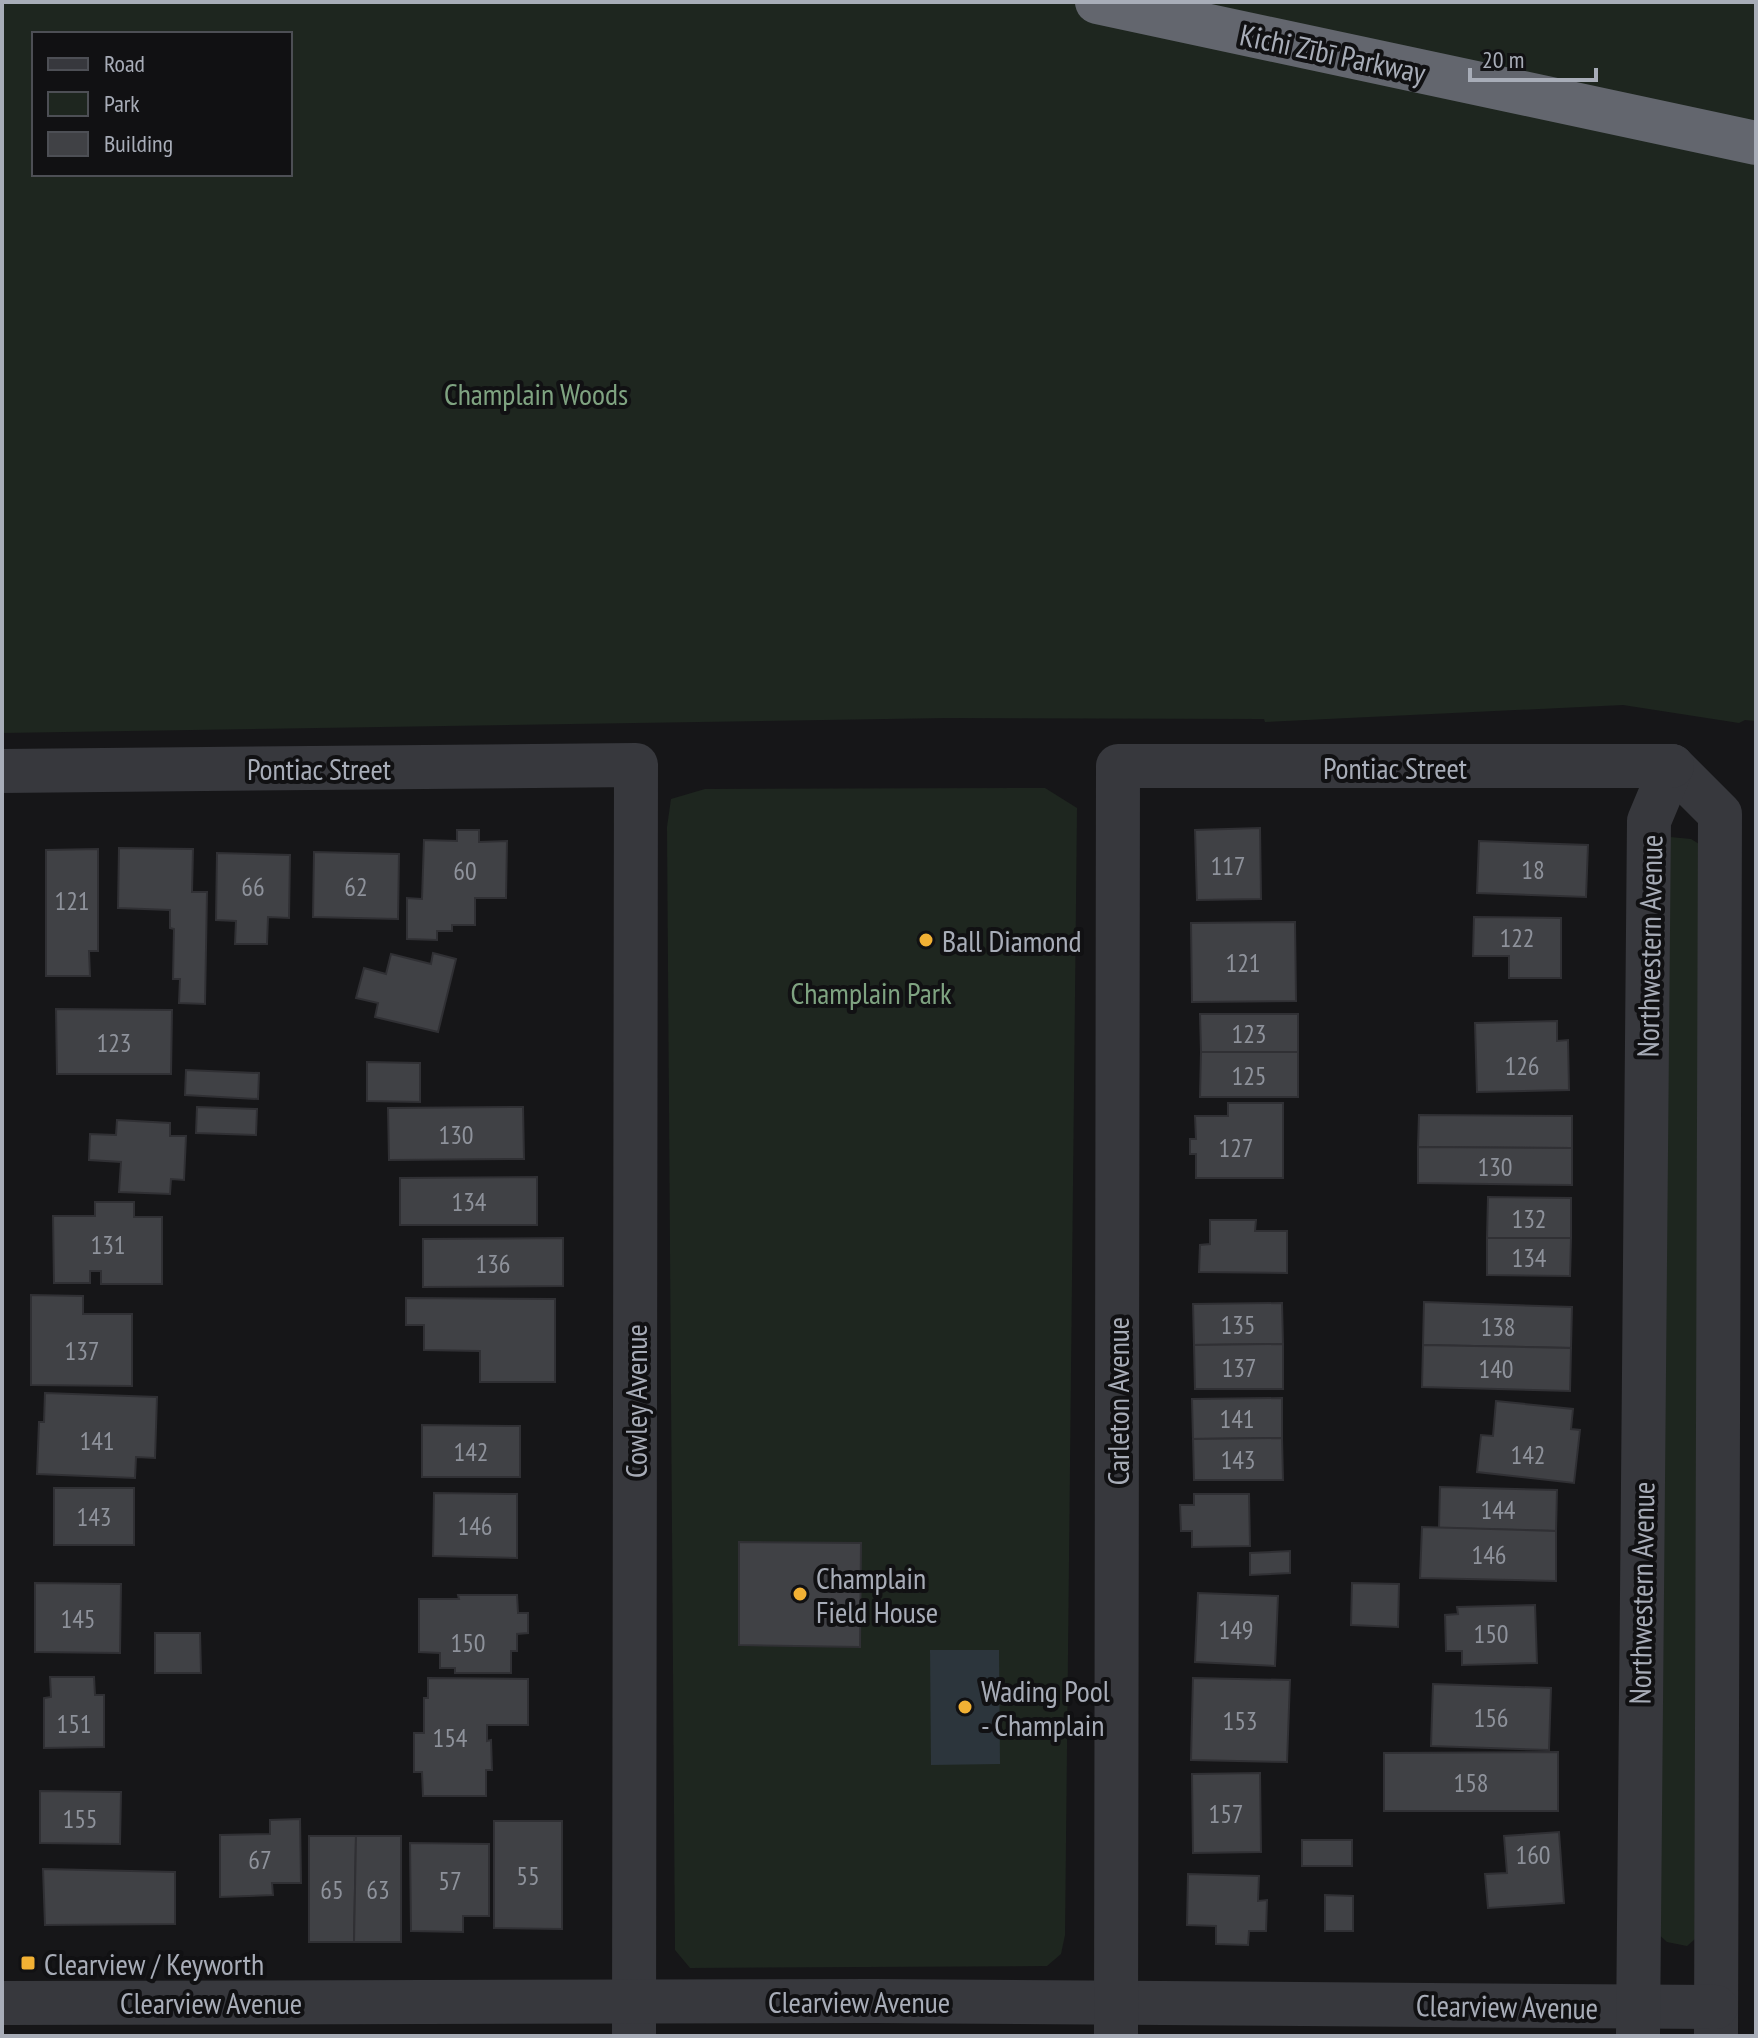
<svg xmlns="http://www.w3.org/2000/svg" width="1758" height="2038" font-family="'PT Sans Narrow',sans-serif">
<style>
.green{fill:#1e261f;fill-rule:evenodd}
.water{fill:#2c353c}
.building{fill:#404145;stroke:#303034;stroke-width:2}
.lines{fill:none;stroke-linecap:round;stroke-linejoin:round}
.street{stroke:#37383d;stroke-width:44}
.highway{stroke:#63666e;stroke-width:44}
.poi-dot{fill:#f2b134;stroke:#111113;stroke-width:3}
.labels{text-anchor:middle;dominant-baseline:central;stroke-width:8;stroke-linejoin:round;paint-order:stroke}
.number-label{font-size:26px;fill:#8e929b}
.street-label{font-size:30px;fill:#a8adb8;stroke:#111113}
.park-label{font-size:30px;fill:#7fa381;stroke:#111113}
.poi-label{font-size:30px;fill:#a8adb8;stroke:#111113;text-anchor:start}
</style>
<rect width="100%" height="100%" fill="#161618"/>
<!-- green -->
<g class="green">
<path d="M2 2H1756V721L1745 720 1739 723 1623 705 1265 722 1264 719 947 718 2 733ZM34 34H290V174H34Z"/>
<path d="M1045 788 1077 808 1065 1935 1061 1954 1047 1966 690 1968 675 1950 667 827 671 799 705 789Z"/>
<path d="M1670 837 1691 839 1704 847 1703 1932 1687 1946 1667 1942 1655 1931Z"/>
</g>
<!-- water -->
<path class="water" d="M930 1650H999L1000 1764 931 1765Z"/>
<!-- building -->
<g class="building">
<path d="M1260 828 1261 899 1197 900 1195 830Z"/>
<path d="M457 830H479V842L507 841 506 898H475V925H452V931H437V940L407 939V898L422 899 424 840 457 841Z"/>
<path d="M1479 841 1588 845 1586 897 1477 893Z"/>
<path d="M119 848 193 849 192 892H207L205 1004 179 1003 180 979H173L174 929 170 928V910L118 908Z"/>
<path d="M98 849V951H89L90 976H46V850Z"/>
<path d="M314 852 399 854 398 919 313 917Z"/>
<path d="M217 853 290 855 289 918 268 917 267 944H235L236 921 216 920Z"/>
<path d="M1474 917 1561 918V978H1509V956H1473Z"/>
<path d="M1295 922 1296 1001 1192 1002 1191 923Z"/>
<path d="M433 953 456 959 438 1032 375 1017 378 1003 356 998 364 968 386 974 391 954 431 964Z"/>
<path d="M56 1009 172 1010 171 1074H57Z"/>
<path d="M1200 1014H1298V1052H1201Z"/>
<path d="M1557 1021V1041L1568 1040 1569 1090 1477 1092 1475 1023Z"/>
<path d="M1201 1052H1298V1097H1200Z"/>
<path d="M367 1062 420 1063V1102L367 1101Z"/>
<path d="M186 1070 259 1073 258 1099 185 1095Z"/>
<path d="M1228 1103H1283V1178H1196V1154H1190V1139H1196L1195 1116H1228Z"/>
<path d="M197 1107 257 1109 256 1135 196 1133Z"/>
<path d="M523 1107 524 1159 389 1160 388 1108Z"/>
<path d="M1419 1115 1572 1116V1148L1418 1147Z"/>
<path d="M117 1120 170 1123V1136H186L184 1180 171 1179 170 1194 119 1192 121 1162 89 1160 90 1134 116 1135Z"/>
<path d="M1418 1147 1572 1148V1185L1418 1183Z"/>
<path d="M537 1177V1225H400V1178Z"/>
<path d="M1488 1197 1571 1198V1238H1487Z"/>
<path d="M95 1202H134V1217H162V1284H101V1271H90V1283H54L53 1216H95Z"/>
<path d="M1210 1220H1256L1255 1231H1287V1273L1199 1272 1200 1245 1210 1244Z"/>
<path d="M563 1238V1286L423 1287V1239Z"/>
<path d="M1487 1238H1571L1570 1276 1487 1275Z"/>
<path d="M31 1295 83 1296V1314H132V1386L31 1385Z"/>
<path d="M406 1298 555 1299V1382H480V1351L424 1350V1325H406Z"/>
<path d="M1424 1302 1572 1307 1571 1348 1423 1345Z"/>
<path d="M1282 1303 1283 1344 1194 1345 1193 1304Z"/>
<path d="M1283 1344V1389H1195L1194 1345Z"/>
<path d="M1423 1345 1571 1348 1570 1391 1422 1387Z"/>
<path d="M45 1393 157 1397 155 1458 136 1457 135 1478 37 1474 39 1422H44Z"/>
<path d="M1282 1398V1438L1193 1439 1192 1399Z"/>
<path d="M1496 1401 1573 1409 1571 1429 1580 1430 1574 1483 1477 1472 1481 1435 1493 1436Z"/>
<path d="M422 1425 520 1426V1477H422Z"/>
<path d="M1282 1438 1283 1480H1194L1193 1439Z"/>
<path d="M1440 1487 1557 1490 1556 1531 1439 1528Z"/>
<rect x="54" y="1488" width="80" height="57"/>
<path d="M434 1493 517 1494V1558L433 1556Z"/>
<path d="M1194 1494H1249L1250 1546 1192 1547V1531H1181L1180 1505H1194Z"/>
<path d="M1422 1527 1556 1531V1581L1420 1578Z"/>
<path d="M739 1542 861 1543 860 1647 739 1645Z"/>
<path d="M1290 1551V1573L1250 1575V1553Z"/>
<path d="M35 1583 121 1584 120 1653 35 1652Z"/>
<path d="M1352 1583 1399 1584 1398 1627 1351 1625Z"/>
<path d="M1198 1593 1278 1596 1275 1666 1195 1662Z"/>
<path d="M458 1595H517L518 1613H528V1633L517 1634V1651H511V1673H455V1668H440V1653L419 1652V1599H459Z"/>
<path d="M1535 1605 1537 1663 1462 1665V1651H1446L1445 1615 1458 1614 1457 1607Z"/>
<path d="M155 1633H200L201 1673H155Z"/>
<path d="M50 1677H94L95 1695H104V1747L44 1748V1698L51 1697Z"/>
<path d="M428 1678 528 1679V1725H487V1741L491 1740 492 1770H486V1796H423L422 1772H414V1733H424V1698H428Z"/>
<path d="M1193 1678 1290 1680 1287 1762 1191 1760Z"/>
<path d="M1433 1684 1551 1688 1549 1750 1431 1746Z"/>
<path d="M1558 1752V1811H1384V1753Z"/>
<path d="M1260 1773 1261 1852 1193 1853 1192 1774Z"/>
<path d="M40 1791 121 1792 120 1844 40 1843Z"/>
<path d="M300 1819 301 1883H272L273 1895 220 1897V1835L270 1834V1820Z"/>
<path d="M494 1821H562V1929L494 1928Z"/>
<path d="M1559 1832 1564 1903 1488 1908 1485 1874 1507 1873 1504 1836Z"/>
<path d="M309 1836H356L354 1942H309Z"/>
<path d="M356 1836H401V1942H354Z"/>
<rect x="1302" y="1840" width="50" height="26"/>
<path d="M410 1843 489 1844V1916H463V1932L411 1931Z"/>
<path d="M43 1869 175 1872V1924L45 1925Z"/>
<path d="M1188 1874 1259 1876 1258 1901 1267 1900 1266 1931H1249L1248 1945 1216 1944V1926L1187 1925Z"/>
<path d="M1325 1895 1353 1896V1931H1325Z"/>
</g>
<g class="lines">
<!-- street -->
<g class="street">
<path d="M1672 766 1720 814 1716 2035"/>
<path d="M2 771 636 765 634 2036"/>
<path d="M2 2003 874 2001 1716 2007"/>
<path d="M1638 2035 1649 821 1672 766"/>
<path d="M1116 2036 1118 766H1672"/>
</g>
<!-- highway -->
<path class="highway" d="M1097 2 1756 143"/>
</g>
<!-- markers -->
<g class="poi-dot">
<circle cx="926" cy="940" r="8"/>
<circle cx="800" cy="1594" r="8"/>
<circle cx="965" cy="1707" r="8"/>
<rect x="20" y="1955" width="16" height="16" rx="4"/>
</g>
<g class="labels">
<!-- number labels -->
<g class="number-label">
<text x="1228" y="865">117</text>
<text x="1533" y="869">18</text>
<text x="465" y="870">60</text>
<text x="253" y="886">66</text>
<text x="356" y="886">62</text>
<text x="72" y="900">121</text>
<text x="1517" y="937">122</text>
<text x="1243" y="962">121</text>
<text x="1249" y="1033">123</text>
<text x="114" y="1042">123</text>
<text x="1522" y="1065">126</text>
<text x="1249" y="1075">125</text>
<text x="456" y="1134">130</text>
<text x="1236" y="1147">127</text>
<text x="1495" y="1166">130</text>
<text x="469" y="1201">134</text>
<text x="1529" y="1218">132</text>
<text x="108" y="1244">131</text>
<text x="1529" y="1257">134</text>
<text x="493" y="1263">136</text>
<text x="1238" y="1324">135</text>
<text x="1498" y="1326">138</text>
<text x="82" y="1350">137</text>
<text x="1239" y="1367">137</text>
<text x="1496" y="1368">140</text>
<text x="1237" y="1418">141</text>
<text x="97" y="1440">141</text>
<text x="471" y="1451">142</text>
<text x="1528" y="1454">142</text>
<text x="1238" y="1459">143</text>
<text x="1498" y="1509">144</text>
<text x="94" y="1516">143</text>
<text x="475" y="1525">146</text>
<text x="1489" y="1554">146</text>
<text x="78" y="1618">145</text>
<text x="1236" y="1629">149</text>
<text x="1491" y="1633">150</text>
<text x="468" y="1642">150</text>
<text x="1491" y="1717">156</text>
<text x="1240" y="1720">153</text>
<text x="74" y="1723">151</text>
<text x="450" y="1737">154</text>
<text x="1471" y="1782">158</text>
<text x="1226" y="1813">157</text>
<text x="80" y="1818">155</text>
<text x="1533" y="1854">160</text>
<text x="260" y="1859">67</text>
<text x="528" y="1875">55</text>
<text x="450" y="1880">57</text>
<text x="332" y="1889">65</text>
<text x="378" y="1889">63</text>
</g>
<!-- street labels -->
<g class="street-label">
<text transform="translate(1333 53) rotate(12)">Kichi Zībī Parkway</text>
<text x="1395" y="767">Pontiac Street</text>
<text x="319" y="768">Pontiac Street</text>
<text transform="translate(1649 946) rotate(-89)">Northwestern Avenue</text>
<text transform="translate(635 1401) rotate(-90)">Cowley Avenue</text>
<text transform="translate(1117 1401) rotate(-90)">Carleton Avenue</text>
<text transform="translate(1641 1593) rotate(-89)">Northwestern Avenue</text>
<text x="859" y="2001">Clearview Avenue</text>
<text x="211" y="2002">Clearview Avenue</text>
<text transform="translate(1507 2006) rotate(1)">Clearview Avenue</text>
</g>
<!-- park labels -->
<g class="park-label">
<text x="536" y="393">Champlain Woods</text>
<text x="871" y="992">Champlain Park</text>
</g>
<!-- poi labels -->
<g class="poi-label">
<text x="942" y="940">Ball Diamond</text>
<text x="816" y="1577">Champlain<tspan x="816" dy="34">Field House</tspan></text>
<text x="981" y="1690">Wading Pool<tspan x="981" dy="34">- Champlain</tspan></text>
<text x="44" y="1963">Clearview / Keyworth</text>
</g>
</g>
<!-- border -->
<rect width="1758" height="2038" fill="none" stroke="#a8adb8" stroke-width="8"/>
<!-- legend -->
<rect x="32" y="32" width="260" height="144" fill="#111113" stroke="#4d4f55" stroke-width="2"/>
<rect x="48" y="58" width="40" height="12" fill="#37383d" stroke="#4d4f55" stroke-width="2"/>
<text x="104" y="72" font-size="24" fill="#a8adb8">Road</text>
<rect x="48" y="92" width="40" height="24" fill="#1e261f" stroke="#4d4f55" stroke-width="2"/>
<text x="104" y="112" font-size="24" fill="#a8adb8">Park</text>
<rect x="48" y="132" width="40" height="24" fill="#404145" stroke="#4d4f55" stroke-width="2"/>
<text x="104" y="152" font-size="24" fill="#a8adb8">Building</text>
<!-- scale -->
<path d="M1470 68v12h126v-12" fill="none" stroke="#a8adb8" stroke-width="4"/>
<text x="1482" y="68" font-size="24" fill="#a8adb8" stroke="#111113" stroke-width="6" paint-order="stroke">20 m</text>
</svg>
